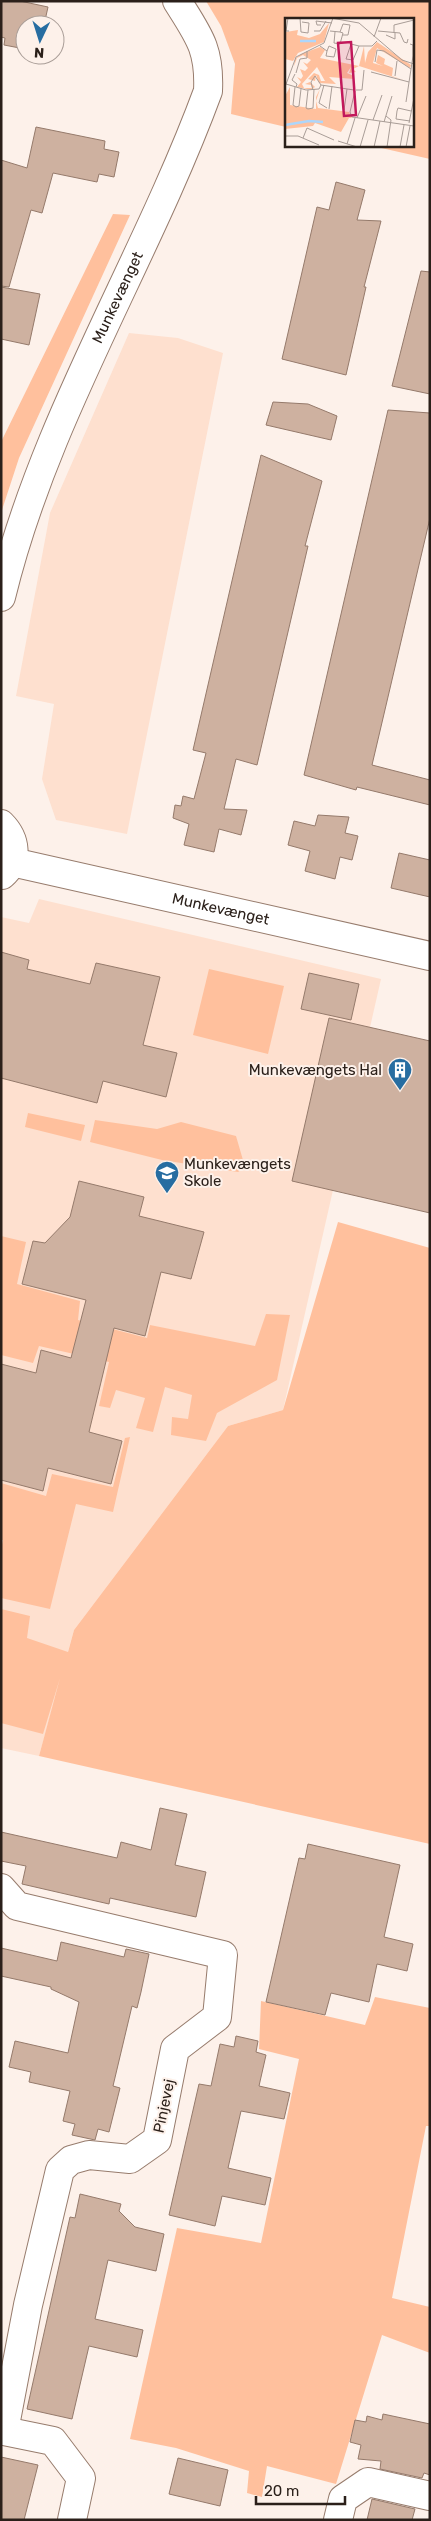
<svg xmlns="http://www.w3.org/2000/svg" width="431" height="2521" font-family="Rubik,sans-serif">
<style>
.built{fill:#fee0cf}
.green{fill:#ffc09d}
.building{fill:#ceb1a0;stroke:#957a6b}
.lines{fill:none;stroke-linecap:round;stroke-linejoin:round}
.street-casing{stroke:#977c6d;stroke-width:30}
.street{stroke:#fff;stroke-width:28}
.labels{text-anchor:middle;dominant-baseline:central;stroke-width:4;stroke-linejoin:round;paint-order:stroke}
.street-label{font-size:15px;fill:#2b201a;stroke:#fdf1ea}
.poi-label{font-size:15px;fill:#2b201a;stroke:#fdf1ea;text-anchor:end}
.inset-river{fill:none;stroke:#add6fb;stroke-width:2.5}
.inset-road{fill:none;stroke:#a99d97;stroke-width:1}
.view{fill:#c2185b;fill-opacity:0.15;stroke:#c2185b;stroke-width:2.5}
.inset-edge{fill:none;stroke:#2b201a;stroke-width:2.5}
</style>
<rect width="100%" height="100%" fill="#fdf1ea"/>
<!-- built -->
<g class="built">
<path d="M129 333 178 338 223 353 127 834 56 820 42 779 54 704 16 696 50 513Z"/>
<path d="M39 899 381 979 283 1410 228 1426 74 1630 39 1756 1 1748V917L29 923Z"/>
</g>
<!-- green -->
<g class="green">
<path d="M206 1H430V159L368 145H412V19H286V127L231 114 235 64 221 26Z"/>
<path d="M113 214 130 215 19 458 1 513V442Z"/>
<path d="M209 969 284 986 268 1054 193 1035Z"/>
<path d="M28 1113 85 1125 81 1141 25 1127Z"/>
<path d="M95 1120 157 1129 181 1122 236 1136 245 1167 238 1172 162 1160 90 1142Z"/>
<path d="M338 1222 430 1248V1844L39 1756 60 1678 43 1734 1 1723V1609L30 1616 27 1638 68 1652 74 1630 228 1426 283 1410Z"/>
<path d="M1 1236 26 1242 17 1284 80 1301 78 1320 147 1338 150 1325 255 1346 266 1314 290 1315 277 1380 217 1413 206 1441 171 1435 172 1417 188 1419 192 1395 165 1387 153 1432 136 1428 145 1398 116 1390 110 1408 99 1406 109 1362 39 1346 33 1363 1 1355Z"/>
<path d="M130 1437 113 1512 76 1504 50 1609 1 1598V1549L3 1540H1V1483L46 1496 52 1474 113 1487 125 1438Z"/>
<path d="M375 1997 430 2008V2126H426L392 2298 430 2307V2353L382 2335 336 2484 267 2466 262 2497 247 2493 249 2471 176 2448 130 2439 177 2228 261 2243 299 2059 259 2049 261 2001 365 2025Z"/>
</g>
<!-- building -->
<g class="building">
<path d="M1 1H20L48 7 44 25H25V49L4 45 5 38 1 37Z"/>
<path d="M36 127 105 141 104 149 119 152 114 177 99 174 97 182 53 173 42 213 31 210 9 287 1 286V160L27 168Z"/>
<path d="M336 182 365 190 357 220 381 221 364 287H366L346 375 282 359 317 207 329 210Z"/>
<path d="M421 271 430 272V394L392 386Z"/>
<path d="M1 287 40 294 29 345 1 339Z"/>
<path d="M273 402 308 404 337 416 331 440 266 425Z"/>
<path d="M388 410 430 413V518L372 765 430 780V805L357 787 356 790 304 775Z"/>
<path d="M261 455 322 481 305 546H308L257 765 236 759 224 809 247 810 241 835 219 829 214 852 184 845 189 824 173 818 175 805 181 806 183 796 194 799 206 753 193 750Z"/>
<path d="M318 815 349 817 345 833 358 836 352 860 340 857 335 879 305 871 310 851 288 845 294 821 315 826Z"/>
<path d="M399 853 430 860V897L391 888Z"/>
<path d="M1 952 29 960 27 969 90 984 96 963 160 977 143 1045 177 1053 166 1097 103 1081 97 1103 1 1078Z"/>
<path d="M309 973 359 984 351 1020 301 1009Z"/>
<path d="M329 1018 430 1041V1213L292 1181Z"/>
<path d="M79 1181 144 1197 139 1216 204 1232 191 1279 161 1272 145 1336 114 1328 89 1432 122 1441 111 1484 48 1468 43 1491 1 1480V1364L36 1373 41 1350 71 1358 86 1300 22 1284 33 1241 45 1243 70 1217Z"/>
<path d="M160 1808 187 1814 175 1865 206 1872 196 1917 110 1898 109 1904 22 1884 26 1866 1 1861V1832L117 1858 121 1842 151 1850Z"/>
<path d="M308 1844 400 1865 384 1937 413 1944 407 1971 377 1964 369 2002 331 1993 325 2015 266 2002 299 1858 305 1859Z"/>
<path d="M61 1942 124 1957 126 1949 149 1954 141 1992 137 2008 132 2006 113 2086 120 2088 109 2132 98 2129 95 2140 72 2135 75 2124 63 2121 70 2091 29 2082 31 2072 9 2067 15 2041 68 2053 79 2002 51 1989V1987L1 1976V1948L57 1961Z"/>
<path d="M236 2036 258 2041 256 2052 266 2055 259 2086 290 2093 284 2119 241 2111 228 2168 271 2178 265 2205 222 2196 215 2226 169 2215 199 2084 211 2086 220 2044 234 2047Z"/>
<path d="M80 2194 121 2204 119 2211 135 2227 164 2234 156 2271 108 2260 95 2319 143 2330 137 2357 89 2346 72 2419 27 2409 70 2217 75 2218Z"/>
<path d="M383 2414 430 2424V2475L424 2473 422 2478 380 2469 381 2461 358 2459 361 2445 350 2442 355 2420 366 2422 367 2416 382 2420Z"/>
<path d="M1 2457 38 2465 24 2520H1Z"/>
<path d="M178 2458 228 2470 220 2506 169 2494Z"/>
<path d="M372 2499 415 2509 412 2520H367Z"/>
</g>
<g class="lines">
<defs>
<g id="street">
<path id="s1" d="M1 597C44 419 145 262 208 91 210 49 199 36 177 1"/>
<path d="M1 824C16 839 19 860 2 875"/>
<path id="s2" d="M12 862 430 956"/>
<path d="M1 1888 17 1906 223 1955 217 2017 175 2049 157 2140 130 2159 89 2155 71 2160 60 2170 28 2305 4 2431H1"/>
<path d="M4 2431 53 2441 81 2478 72 2520"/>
<path d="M338 2520 343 2499 368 2482 430 2496"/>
</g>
</defs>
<!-- street casing -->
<use href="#street" class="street-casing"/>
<!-- street -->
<use href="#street" class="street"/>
</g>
<!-- icons -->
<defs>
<symbol id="building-pin" viewBox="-11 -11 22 30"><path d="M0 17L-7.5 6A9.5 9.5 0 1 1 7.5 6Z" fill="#276da1" stroke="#fdf1ea"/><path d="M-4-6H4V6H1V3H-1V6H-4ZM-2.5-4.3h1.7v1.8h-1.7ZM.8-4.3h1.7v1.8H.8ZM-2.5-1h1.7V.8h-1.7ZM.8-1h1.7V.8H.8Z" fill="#fff"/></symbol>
<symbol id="school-pin" viewBox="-11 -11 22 30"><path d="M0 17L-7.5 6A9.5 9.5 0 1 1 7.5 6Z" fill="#276da1" stroke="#fdf1ea"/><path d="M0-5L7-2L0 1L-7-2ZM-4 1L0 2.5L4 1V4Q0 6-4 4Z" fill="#fff"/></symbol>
</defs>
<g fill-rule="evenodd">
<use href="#building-pin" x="386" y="1056" width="28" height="38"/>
<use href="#school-pin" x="153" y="1159" width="28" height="38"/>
</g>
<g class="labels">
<!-- street labels -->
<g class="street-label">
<text stroke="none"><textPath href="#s1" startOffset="322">Munkevænget</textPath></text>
<text stroke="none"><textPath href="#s2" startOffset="214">Munkevænget</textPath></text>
<text transform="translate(164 2106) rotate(-78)">Pinjevej</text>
</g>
<!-- poi labels -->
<g class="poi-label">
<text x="382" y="1070">Munkevængets Hal</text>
<text x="184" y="1164" text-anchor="start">Munkevængets<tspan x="184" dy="17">Skole</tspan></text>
</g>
</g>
<!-- overview -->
<g transform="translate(285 18)">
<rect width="129" height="129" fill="#fdf1ea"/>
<path d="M44 5 39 24 13 35 8 43 0 41 1 14 13 12 12 17 24 20 35 16ZM92 24 126 47 125 50 92 30 88 45 98 48 91 45 93 37 100 41 99 46 108 50 107 58 121 63 74 48 79 28 80 45 83 34ZM35 29 40 32 35 40 74 48 68 51 71 54 64 55 66 49 62 55 69 58V61L44 59 51 66 34 65 31 57 30 63 23 61 29 55 34 57 36 63H40L32 49 17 66 19 70H27L26 67 20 66 25 64 30 69 27 71H22L12 69 16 64 12 59 16 61 18 58 15 51 20 53 23 50 18 44 22 46 26 42 18 37 12 40 9 48 10 41 16 36ZM5 69V87L31 91V79L35 71 31 83 33 90 64 94 67 100H64L56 114 30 105 28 108 0 111V78Z" fill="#ffc09d"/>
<path class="inset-river" d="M15 23H31M0 107 24 103 38 104"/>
<path class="inset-road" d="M3 0 1 13H4M15 0 16 14 23 15 24 5 17 4M46 0 74 5 117 42 129 46M36 7H32L31 3 47 5M29 13H35L41 3M45 13 55 14 58 15 55 26 49 25 50 14M93 13 115 15 119 24 122 25 123 21M55 14 58 6 65 7 63 17H57M109 15V7L129 2M101 17 110 21V15M89 19 96 0M35 28 42 33 44 28 51 31 49 39 41 38 42 33M74 28 66 26 61 41 68 42 74 28H87L92 23M90 44 92 32 99 33 126 51M86 54 124 64M11 55 15 41 22 40V33M10 56 7 62 12 66 11 69M110 58 112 43M1 66 21 72 34 71 36 67 69 72M39 67 34 85 42 90M0 69 11 39 39 25 48 0M10 69 8 87 11 89 14 88 16 71M23 72 21 90 23 91 28 90 29 71M28 72 26 64 30 58 36 67M71 72H77L79 52M70 73 65 94 67 99 129 108M121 84 128 38V27L125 26M44 91 47 68M59 92 62 71M101 98 106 102 102 129M72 100 81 78M88 102 97 77M125 103 111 101 112 93 113 90 126 93M99 104 107 78M124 105 129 80M0 118H13L34 127M18 120 22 110 49 122M53 123 72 129M62 126 70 100M75 129 83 102M89 129 95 103M115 129 119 107M121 129 125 108"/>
<path class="view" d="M66 24 71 97 59 98 53 25Z"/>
<rect width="129" height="129" class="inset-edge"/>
</g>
<!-- border -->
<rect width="431" height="2521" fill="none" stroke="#2b201a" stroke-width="5"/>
<!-- north arrow -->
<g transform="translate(40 40) rotate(184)"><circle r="24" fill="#fdf1ea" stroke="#a99d97"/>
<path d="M0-4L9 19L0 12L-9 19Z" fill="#276da1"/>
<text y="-8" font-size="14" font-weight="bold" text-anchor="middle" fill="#2b201a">N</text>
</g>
<!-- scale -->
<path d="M256 2496v8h89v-8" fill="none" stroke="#2b201a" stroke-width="2.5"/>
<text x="264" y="2496" font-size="15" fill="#2b201a" stroke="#fdf1ea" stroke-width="4" paint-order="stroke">20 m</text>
</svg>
